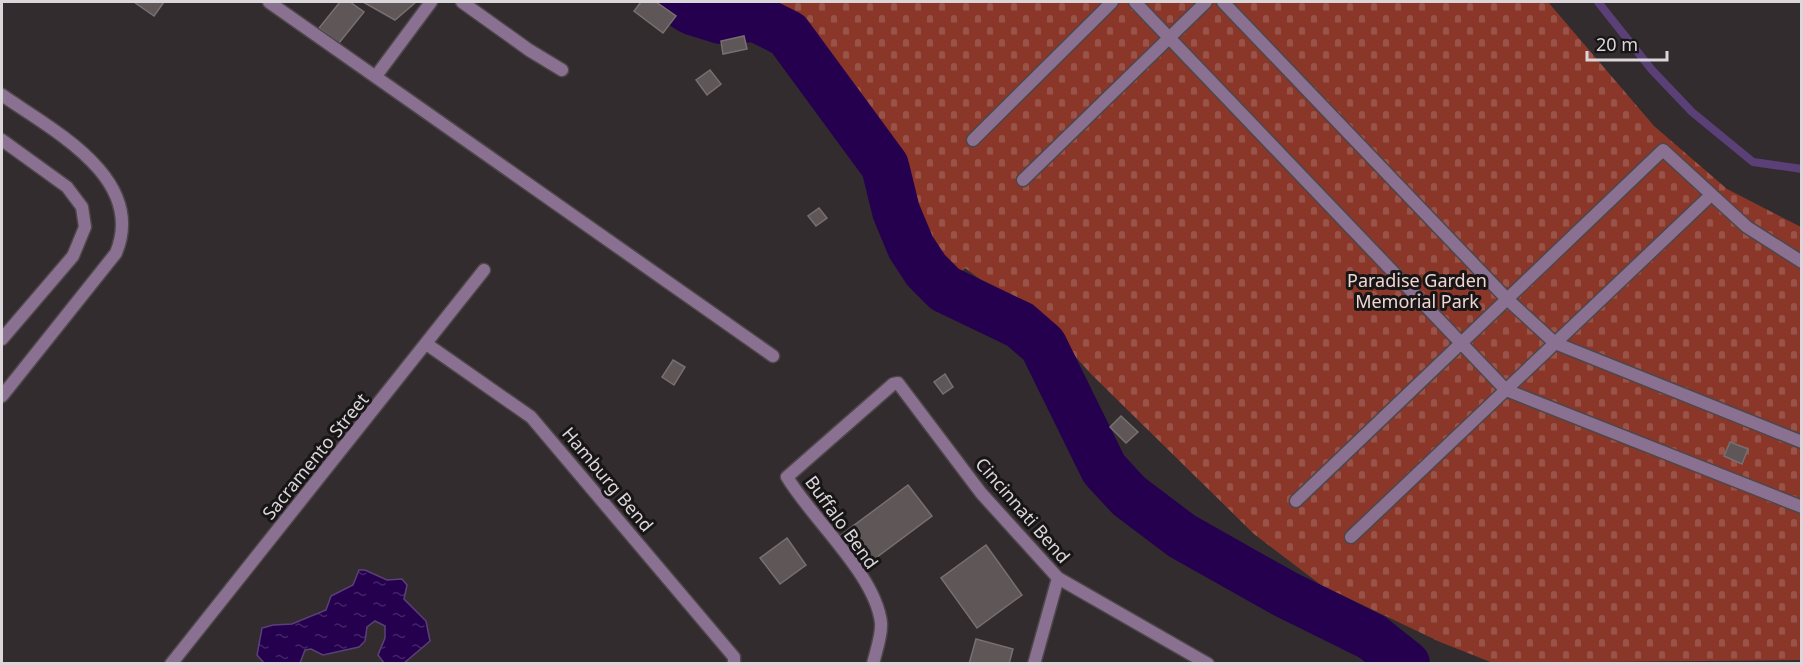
<svg xmlns="http://www.w3.org/2000/svg" width="1803" height="665" font-family="'Noto Sans',sans-serif">
<style>
.cemetery{fill:url(#cemetery-stones)}
.water{fill:url(#water-ripples);stroke:#5b4078;stroke-width:1.5}
.lines{fill:none;stroke-linecap:round;stroke-linejoin:round}
.stream{stroke:#5b4078;stroke-width:8}
.river{stroke:#24004e;stroke-width:48}
.building{fill:#5e5657;stroke:#786f70;stroke-width:1.5}
.service-casing{stroke:#4d474a;stroke-width:15}
.minor-casing{stroke:#4d474a;stroke-width:15}
.service{stroke:#8b7191;stroke-width:12}
.minor{stroke:#8b7191;stroke-width:12}
.labels{text-anchor:middle;dominant-baseline:central;stroke-width:6;stroke-linejoin:round;paint-order:stroke}
.park-label{font-size:18px;fill:#f0d5d0;stroke:#181517}
.street-label{font-size:18px;fill:#dbd6d9;stroke:#181517}
</style>
<defs>
<pattern id="cemetery-stones" width="16" height="16" patternUnits="userSpaceOnUse" patternTransform="scale(1.5)"><rect width="16" height="16" fill="#8a372a"/><path d="M2 7V4a2 2 0 0 1 4 0v3zM10 15v-3a2 2 0 0 1 4 0v3z" fill="#9a5348"/></pattern>
<pattern id="water-ripples" width="26" height="14" patternUnits="userSpaceOnUse" patternTransform="scale(1.5)"><rect width="26" height="14" fill="#24004e"/><path d="M2 4q2-2 4 0t4 0M15 11q2-2 4 0t4 0" fill="none" stroke="#432467"/></pattern>
</defs>
<rect width="100%" height="100%" fill="#322c2f"/>
<!-- cemetery -->
<path class="cemetery" d="M677 2H1548L1654 126 1727 189 1801 227V660L1493 663 1440 642 1321 585 1254 534 1091 374 1035 312 989 286 965 268 945 289 926 270 911 247 896 211 885 166 788 34 756 18 721 20 692 11Z"/>
<!-- water -->
<path class="water" d="M359 570H365L387 580 402 579 407 585 404 599 426 621 430 641 404 663H384L378 655 385 638V626L375 621 367 627 365 641 359 647 323 655 311 649 305 650 300 663H264L257 655 262 628 273 625 292 624 326 610 331 596 353 585Z"/>
<g class="lines">
<!-- stream -->
<path class="stream" d="M1598 2 1652 70 1692 112 1753 162 1802 169"/>
<!-- river -->
<path class="river" d="M677 2 692 11 721 20 756 18 788 34 885 166 896 211 911 247 926 270 945 289 1020 325 1043 345 1104 469 1129 496 1182 536 1285 594 1372 637 1406 664"/>
</g>
<!-- building -->
<g class="building">
<path d="M134 2H164L154 16Z"/>
<path d="M340 2H350L364 12 339 43 319 28Z"/>
<path d="M363 2H416L395 20Z"/>
<path d="M641 2H656L676 16 663 33 634 11Z"/>
<path d="M744 36 747 49 723 54 721 41Z"/>
<path d="M710 70 721 84 707 95 696 80Z"/>
<path d="M819 208 827 218 816 226 808 216Z"/>
<path d="M673 360 685 367 674 385 662 377Z"/>
<path d="M945 374 953 387 943 394 934 382Z"/>
<path d="M1121 416 1138 432 1126 443 1110 427Z"/>
<path d="M1730 442 1748 449 1742 464 1724 456Z"/>
<path d="M908 485 932 516 865 566 841 535Z"/>
<path d="M787 538 806 565 780 584 760 558Z"/>
<path d="M986 545 1022 595 977 628 941 578Z"/>
<path d="M976 639 1013 649 1009 664H969Z"/>
</g>
<g class="lines">
<defs>
<g id="service">
<path d="M462 2 529 50 562 70"/>
<path d="M1135 2 1506 390 1802 507"/>
<path d="M1223 2 1507 299 1555 343 1802 442"/>
<path d="M376 76 431 2"/>
<path d="M973 140 1112 2"/>
<path d="M1023 180 1206 2"/>
<path d="M1296 501 1663 150 1747 227 1802 262"/>
<path d="M1351 537 1711 195"/>
</g>
<g id="minor">
<path d="M269 2 773 356"/>
<path d="M2 95C52 130 147 178 116 253L2 396"/>
<path d="M2 140 67 187 82 207 85 227 73 256 2 339"/>
<path d="M428 345 531 417 734 657V664"/>
<path d="M171 664 484 270"/>
<path d="M873 664C876 651 882 635 881 623 876 575 812 519 787 477L893 384 898 383 981 493 1058 578 1208 664"/>
<path d="M1034 664 1058 578"/>
</g>
</defs>
<!-- service casing -->
<use href="#service" class="service-casing"/>
<!-- minor casing -->
<use href="#minor" class="minor-casing"/>
<!-- service -->
<use href="#service" class="service"/>
<!-- minor -->
<use href="#minor" class="minor"/>
</g>
<g class="labels">
<!-- park labels -->
<g class="park-label">
<text x="1417" y="280">Paradise Garden<tspan x="1417" dy="21">Memorial Park</tspan></text>
</g>
<!-- street labels -->
<g class="street-label">
<text transform="translate(315 456) rotate(-51)">Sacramento Street</text>
<text transform="translate(608 479) rotate(50)">Hamburg Bend</text>
<text transform="translate(1023 510) rotate(49)">Cincinnati Bend</text>
<text transform="translate(842 522) rotate(54)">Buffalo Bend</text>
</g>
</g>
<!-- border -->
<rect width="1803" height="665" fill="none" stroke="#dbd6d9" stroke-width="6"/>
<!-- scale -->
<path d="M1587 51v9h80v-9" fill="none" stroke="#dbd6d9" stroke-width="3"/>
<text x="1596" y="51" font-size="18" fill="#dbd6d9" stroke="#181517" stroke-width="4.5" paint-order="stroke">20 m</text>
</svg>
